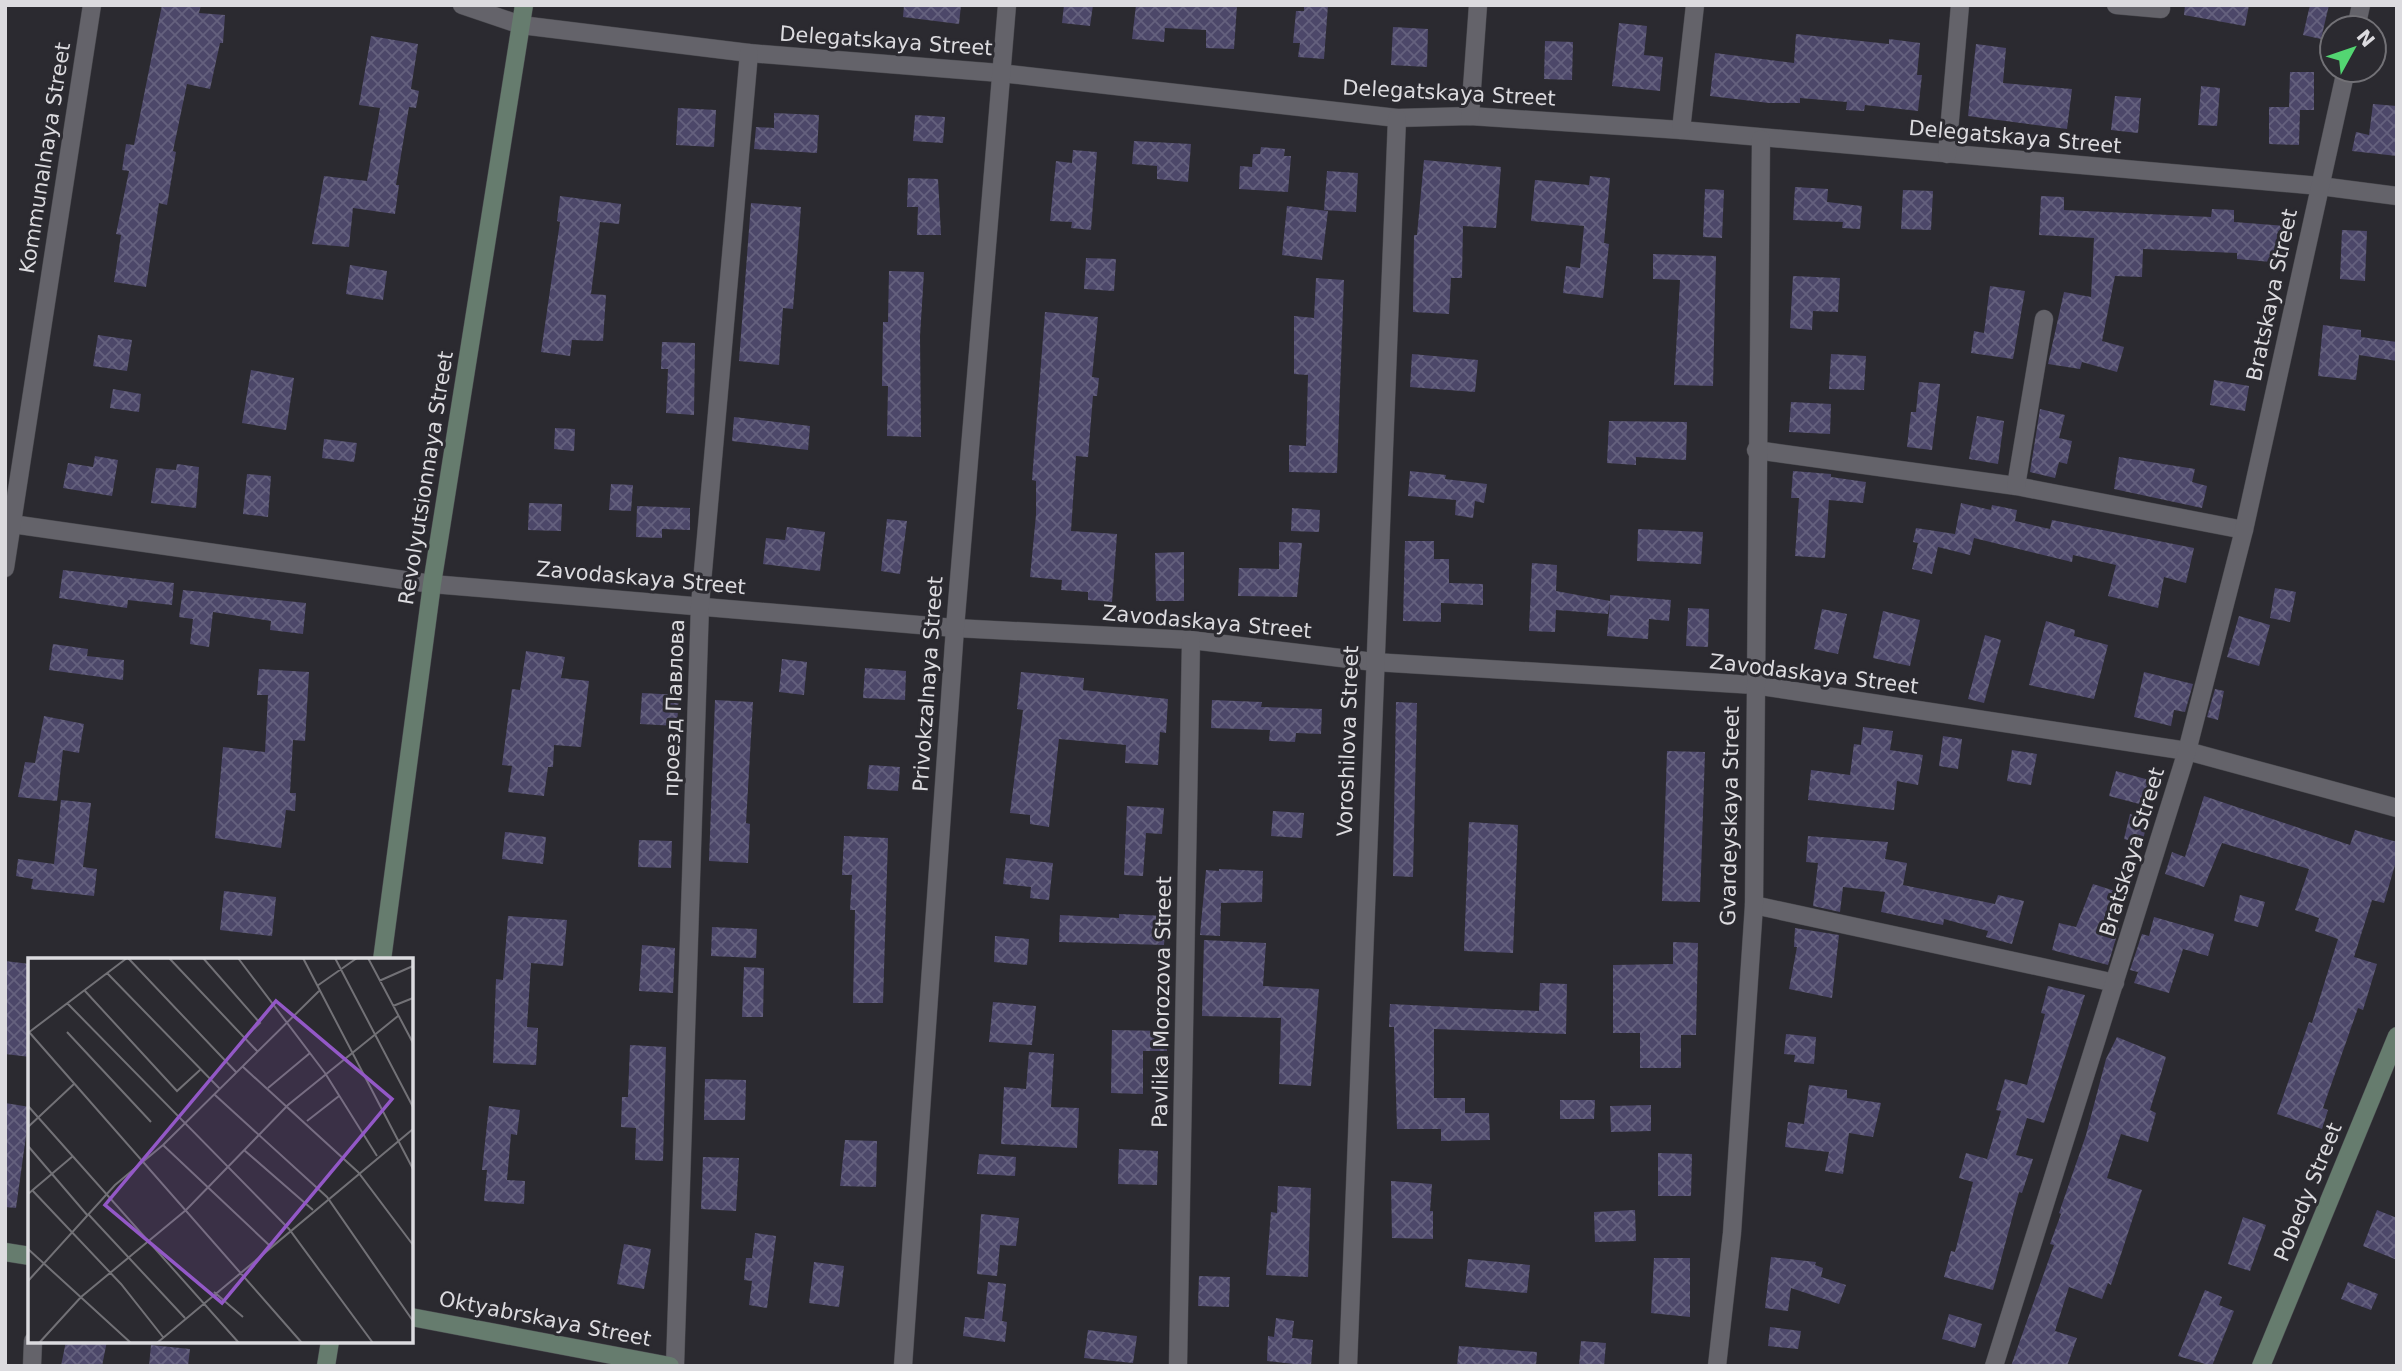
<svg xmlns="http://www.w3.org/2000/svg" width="2402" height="1371" font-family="'DejaVu Sans',sans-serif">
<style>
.building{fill:url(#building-cross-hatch)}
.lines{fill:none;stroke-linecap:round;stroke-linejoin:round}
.street-casing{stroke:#47474c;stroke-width:19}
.secondary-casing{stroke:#47474c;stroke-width:19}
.street{stroke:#64636a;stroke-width:18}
.secondary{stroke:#667c6e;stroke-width:18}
.labels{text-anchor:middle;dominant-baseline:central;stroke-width:6;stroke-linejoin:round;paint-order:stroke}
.street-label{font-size:21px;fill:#dcdbdf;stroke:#2b2a30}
.inset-road{fill:none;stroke:#727176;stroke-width:2}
.view{fill:#9358c7;fill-opacity:0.15;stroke:#9358c7;stroke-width:3.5}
.inset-edge{fill:none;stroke:#dcdbdf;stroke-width:3.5}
</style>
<defs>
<pattern id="building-cross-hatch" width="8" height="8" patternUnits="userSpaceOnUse" patternTransform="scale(1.75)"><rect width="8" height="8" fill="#4c4769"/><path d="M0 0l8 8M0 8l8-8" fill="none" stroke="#65617e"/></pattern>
</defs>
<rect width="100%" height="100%" fill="#2b2a30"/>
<!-- building -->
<g class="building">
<path d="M162 5H201L199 13 225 15 223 43H220L210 89 187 84 173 151 176 152 167 205 159 203 146 287 114 282 121 235 116 234 129 171 122 170 126 144 134 145Z"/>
<path d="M904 5H961L959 24 903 17Z"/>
<path d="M1064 5H1093L1090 26 1062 23Z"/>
<path d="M1136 5H1237L1234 49 1206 48V30L1165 28 1164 42 1132 39Z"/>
<path d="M1304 5H1328L1324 59 1298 57 1300 43H1293L1296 11H1304Z"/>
<path d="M2185 5H2249L2245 26 2184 15Z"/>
<path d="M2310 5H2329L2321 39 2303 35Z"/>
<path d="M1619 23 1647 26 1644 55 1663 57 1660 91 1612 86Z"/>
<path d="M1393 27 1428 29 1427 67 1391 65Z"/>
<path d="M1796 34 1889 44V39L1920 43 1917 75H1922L1918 111 1865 105 1864 111 1846 110 1847 102 1800 98V103H1769L1710 96 1715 53 1794 63Z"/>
<path d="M371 36 418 44 411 89 419 91 416 108 409 107 396 185H399L395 214 353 208 349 247 312 244 324 176 367 181 380 108 359 105Z"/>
<path d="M1545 41 1573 42 1572 80 1544 79Z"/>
<path d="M1976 44 2006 48 2003 83 2072 89 2067 129 1968 116Z"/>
<path d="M2290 72H2314V110H2300L2299 145 2269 144V107H2289Z"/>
<path d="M2201 86 2220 88 2217 126 2198 125Z"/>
<path d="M2115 96 2141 98 2138 133 2111 130Z"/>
<path d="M2373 104 2397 106V156L2352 151 2356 132 2369 135Z"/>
<path d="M678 108 716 110 714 147 676 145Z"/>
<path d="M774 113 819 115 817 153 754 149 756 127 774 128Z"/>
<path d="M915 115 945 117 943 143 913 141Z"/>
<path d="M1134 141 1191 144 1188 182 1157 179V166L1132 164Z"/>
<path d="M1261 147 1285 149 1284 156H1291L1288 192 1239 189 1240 166 1252 167 1253 154H1260Z"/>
<path d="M1073 150 1097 152 1091 230 1071 228 1072 222 1050 221 1056 161 1072 163Z"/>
<path d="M1424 160 1501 167 1496 228 1463 226 1462 278H1451L1449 314 1413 312 1414 235H1417Z"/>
<path d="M1327 171 1358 173 1356 212 1324 210Z"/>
<path d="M1590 176 1610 178 1604 243 1609 244 1603 298 1563 293 1566 266 1580 268 1584 226 1531 221 1535 180 1589 185Z"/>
<path d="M908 178 938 179 941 235H917L918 207H907Z"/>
<path d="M1795 187 1828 189 1827 202 1862 206 1860 229 1842 228 1843 222 1793 220Z"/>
<path d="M1705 189 1724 190 1722 238 1703 237Z"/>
<path d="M1903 190 1933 191 1931 230 1901 229Z"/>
<path d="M560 196 621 204 619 224 600 222 591 294 606 295 603 341 572 340 570 356 541 352 560 222 557 221Z"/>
<path d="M2041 196 2064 197V210L2211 217 2212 209 2234 210V222L2286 226 2283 263 2237 259V253L2143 249 2142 277 2115 276 2102 341 2124 347 2117 372 2082 362 2080 369 2048 364 2064 292 2091 297 2094 238 2039 235Z"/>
<path d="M751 203 801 207 793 309 783 308 779 365 739 361Z"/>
<path d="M1287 206 1328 211 1322 260 1282 255Z"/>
<path d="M2342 230 2367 231 2365 281 2340 279Z"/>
<path d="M1653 254 1716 256 1713 386 1674 385 1680 280 1653 279Z"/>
<path d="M1086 258 1116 259 1114 291 1084 289Z"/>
<path d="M350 265 387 271 383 300 346 294Z"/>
<path d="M889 271 924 272 920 336 921 437 887 436 888 386H882L883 322H888Z"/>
<path d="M1793 276 1840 278 1838 312 1813 311 1812 330 1790 328Z"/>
<path d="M1316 278 1344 280 1337 473 1289 472V445L1306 446 1308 375 1294 374V316L1314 318Z"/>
<path d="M1990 286 2025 291 2013 359 1971 353 1974 331 1984 333Z"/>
<path d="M1045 312 1098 317 1092 377 1099 378 1097 396H1093L1088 457 1076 456 1071 531 1117 534 1112 602 1088 600V592L1061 590 1062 580 1030 577 1036 515V481L1032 480Z"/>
<path d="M2323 325 2361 330V337L2397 342V361L2359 355 2356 380 2318 376Z"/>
<path d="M98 335 132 340 127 371 93 366Z"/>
<path d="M662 342 695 343 694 415 666 413 668 369H661Z"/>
<path d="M1412 354 1478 360 1475 392 1410 387Z"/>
<path d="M1831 354 1866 356 1864 390 1829 389Z"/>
<path d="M251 370 294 378 286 430 242 423Z"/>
<path d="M2214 380 2249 386 2245 411 2210 405Z"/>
<path d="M1919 382 1940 384 1932 450 1907 447 1911 412H1916Z"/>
<path d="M113 389 141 394 139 412 110 408Z"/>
<path d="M1791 402 1831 404 1830 434 1789 432Z"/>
<path d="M2040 409 2065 415 2059 438 2072 441 2067 464 2059 462 2055 478 2030 472Z"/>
<path d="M1977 416 2004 421 1998 464 1969 459Z"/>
<path d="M734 417 810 426 808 450 732 441Z"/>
<path d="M1609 421 1687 422 1686 460 1636 457V465L1607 463Z"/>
<path d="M555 428 575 429 574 451 554 449Z"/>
<path d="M324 439 357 443 354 462 322 458Z"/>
<path d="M95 456 118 460 112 496 63 488 68 463 93 467Z"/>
<path d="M2119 457 2195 469 2192 482 2207 486 2202 508 2114 489Z"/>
<path d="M177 464 199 467 196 508 151 503 156 468 176 470Z"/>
<path d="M1410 471 1446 475 1445 479 1487 484 1484 503 1475 501 1473 518 1455 515 1456 500 1408 496Z"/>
<path d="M1793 471 1831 474V477L1866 482 1863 503 1829 500 1825 558 1795 556 1799 498H1791Z"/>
<path d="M247 474 271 476 268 517 243 514Z"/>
<path d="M611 484 633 485 631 511 609 510Z"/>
<path d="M529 503 562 504 561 531 528 530Z"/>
<path d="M1961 503 1991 510 1992 505 2017 510 2015 521 2050 529 2052 520 2194 548 2186 583 2164 577 2158 608 2108 596 2116 565 2073 555 2072 562 1974 538 1970 555 1938 547 1932 574 1912 569 1918 543 1913 542 1916 528 1955 534Z"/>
<path d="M637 506 690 508V530L662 529V538L636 537Z"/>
<path d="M1292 508 1320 510 1319 532 1291 531Z"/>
<path d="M887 519 907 521 900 574 881 571Z"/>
<path d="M787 527 825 532 820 571 763 564 766 538 785 540Z"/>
<path d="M1638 529 1703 532 1701 564 1637 561Z"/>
<path d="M1405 541H1434V559H1449V583L1483 584V605L1441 603V622L1403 621Z"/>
<path d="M1279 542 1302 543 1297 597 1238 596 1239 568 1279 569Z"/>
<path d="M1184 552V601H1156L1155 553Z"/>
<path d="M1532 563 1557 565 1556 591 1610 601V595L1671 600 1669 621 1649 619 1648 639 1607 636 1610 602 1608 614 1556 610 1555 632 1529 631Z"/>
<path d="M63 570 174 583 172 605 128 600 127 608 59 598Z"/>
<path d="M2275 588 2296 592 2290 622 2270 618Z"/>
<path d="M183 590 306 603 303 634 270 630 271 621 213 612 209 647 190 644 193 619 179 617Z"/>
<path d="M1688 608 1709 609 1708 647 1686 646Z"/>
<path d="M1822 609 1847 614 1838 654 1814 649Z"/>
<path d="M1883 611 1920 620 1910 666 1873 658Z"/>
<path d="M2239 616 2270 625 2259 666 2227 657Z"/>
<path d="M2046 621 2075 630 2074 636 2108 645 2094 699 2029 685Z"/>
<path d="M1985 635 2001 640 1984 703 1968 699Z"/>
<path d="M53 644 88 649 87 656 124 660 123 680 49 670Z"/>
<path d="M526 651 565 657 561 678 589 681 581 747 554 745 553 767H548L544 796 508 792 512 766 502 765 512 689 520 690Z"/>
<path d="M782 659 807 662 804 695 779 692Z"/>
<path d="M865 668 906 671 905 700 863 698Z"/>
<path d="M259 669 309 672 305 741 293 740 290 793H296L295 811 286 810 281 848 215 838 223 747 265 752 268 695H257Z"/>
<path d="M1021 672 1084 678 1083 690 1168 699 1166 733 1160 732 1158 765 1125 763 1126 745 1059 739 1049 827 1030 824V815L1010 813 1023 710 1017 709Z"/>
<path d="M2144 672 2193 684 2185 712 2174 710 2171 726 2134 717Z"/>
<path d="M2215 689 2224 691 2218 720 2207 717Z"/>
<path d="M642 693 679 695 677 726 640 724Z"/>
<path d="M715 700 753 702 746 823 750 824 748 863 709 861Z"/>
<path d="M1212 700 1262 702 1261 707 1322 709 1321 734 1296 733 1295 742 1269 741 1270 730 1211 728Z"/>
<path d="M1396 702 1417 703 1413 877 1393 876Z"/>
<path d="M44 716 84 724 79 753 63 750 57 801 18 797 25 762 35 763Z"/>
<path d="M1863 727 1893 731 1890 750 1923 755 1918 785 1897 781 1894 810 1808 800 1811 770 1850 775 1854 744 1861 745Z"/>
<path d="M1943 736 1962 739 1958 769 1939 766Z"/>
<path d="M2012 750 2037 754 2031 785 2007 781Z"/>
<path d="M1667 751 1705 752 1700 902 1662 901Z"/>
<path d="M869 765 900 767 898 791 867 789Z"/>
<path d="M2116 771 2153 781 2147 806 2109 796Z"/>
<path d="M2204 796 2350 845 2355 830 2397 842V858L2384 903 2372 900 2354 957 2377 964 2363 1010 2358 1008 2323 1108 2328 1110 2322 1129 2277 1114 2309 1022 2312 1023 2338 939 2315 931 2319 918 2295 910 2309 869 2222 843 2204 887 2165 874 2172 852 2185 857Z"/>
<path d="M61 800 91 803 83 867 97 869 94 896 31 889 33 879 16 876 18 859 54 864Z"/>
<path d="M1127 806 1164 808 1162 834 1146 833 1143 876 1124 875Z"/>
<path d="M1273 811 1304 813 1302 838 1271 836Z"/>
<path d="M2130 814 2148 819 2142 844 2124 839Z"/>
<path d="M1469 822 1518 825 1513 953 1464 951Z"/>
<path d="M505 832 546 837 543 864 502 859Z"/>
<path d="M844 836 888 838 883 1003H853L855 910H850L852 875H842Z"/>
<path d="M1808 836 1888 842 1885 859 1907 863 1903 885 1995 904 1998 895 2024 901 2012 944 1986 937 1988 931 1944 919 1943 925 1881 912 1885 892 1843 887 1840 912 1813 906 1818 863 1806 862Z"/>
<path d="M639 840 672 841 671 868 638 867Z"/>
<path d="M1006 858 1053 863 1049 900 1030 898 1031 887 1003 884Z"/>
<path d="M1219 869 1263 871 1262 902 1221 903 1220 936 1200 935 1206 870 1219 871Z"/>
<path d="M2093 884 2118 892 2109 925 2119 928 2108 965 2052 950 2059 923 2076 927Z"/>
<path d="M224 891 276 897 272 936 220 930Z"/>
<path d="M2240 895 2265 902 2258 927 2234 921Z"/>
<path d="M1119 914 1166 916 1164 945 1059 942 1060 915 1119 918Z"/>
<path d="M508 916 567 920 563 966 531 963 527 1027 538 1028 536 1065 493 1063 496 979 503 980Z"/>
<path d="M2154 917 2214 934 2208 956 2183 949 2169 993 2134 983 2138 972 2130 970 2142 934 2149 936Z"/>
<path d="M712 927 757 929 756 958 711 956Z"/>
<path d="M1795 928 1839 935 1832 998 1789 989 1797 947H1794Z"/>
<path d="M995 936 1029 939 1027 965 994 962Z"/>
<path d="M1204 940 1266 943 1263 986 1319 989 1311 1086 1279 1084 1281 1018 1202 1016Z"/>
<path d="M1673 942 1698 943 1696 1035H1681V1068H1640V1033H1613V965L1673 964Z"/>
<path d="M642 945 675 948 673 993 639 991Z"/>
<path d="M5 961 30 964V1057L5 1054Z"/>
<path d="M744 967 764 968 763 1017H742Z"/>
<path d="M1540 983 1567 984 1566 1034 1434 1029V1098H1465V1113H1489L1490 1140 1441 1141V1129H1397L1394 1027H1389L1390 1004 1539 1011Z"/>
<path d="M2048 986 2085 995 2044 1123 2027 1118 2016 1155 2033 1159 2022 1193 2019 1192 1993 1290 1944 1277 1951 1251 1955 1252 1973 1182 1959 1178 1966 1153 1987 1159 2001 1111 1996 1110 2005 1079 2027 1085 2045 1014 2041 1013Z"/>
<path d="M993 1002 1036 1006 1032 1045 989 1042Z"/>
<path d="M1112 1030 1167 1031V1051H1143V1094L1111 1093Z"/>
<path d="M1786 1034 1816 1037 1814 1064 1794 1062 1795 1055 1784 1054Z"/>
<path d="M2117 1037 2166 1057 2150 1110 2156 1113 2148 1142 2121 1134 2107 1178 2142 1190 2111 1285 2108 1283 2102 1299 2069 1287 2055 1331 2077 1338 2067 1366H2011L2054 1245 2050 1244 2061 1214 2059 1213 2086 1135 2106 1059Z"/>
<path d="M630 1045 666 1047 663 1161 635 1160 636 1128 621 1127 622 1097H628Z"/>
<path d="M1029 1052 1054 1054 1051 1107 1079 1108 1077 1148 1001 1144 1004 1087 1026 1089Z"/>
<path d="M705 1079 746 1080 745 1120H704Z"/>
<path d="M1809 1085 1847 1090V1098L1881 1103 1873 1137 1849 1133 1843 1174 1825 1171 1829 1152 1785 1147 1788 1122 1804 1124Z"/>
<path d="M1560 1100H1595L1594 1119H1560Z"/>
<path d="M5 1103 30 1107 16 1208 5 1207Z"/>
<path d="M1651 1105V1131L1611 1132 1610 1106Z"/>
<path d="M489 1106 520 1110 517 1135 511 1134 507 1180 525 1181 524 1204 484 1201 487 1170H482Z"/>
<path d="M845 1140 877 1141 876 1187 840 1186Z"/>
<path d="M1119 1149 1158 1151 1157 1185 1118 1184Z"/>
<path d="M1658 1153 1692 1154 1691 1196H1658Z"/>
<path d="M979 1154 1016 1157 1015 1176 977 1174Z"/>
<path d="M703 1157 739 1158 736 1211 701 1209Z"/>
<path d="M1391 1181 1432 1184 1430 1211H1433V1239L1392 1238Z"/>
<path d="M1278 1186 1311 1188 1308 1277 1266 1275 1271 1212 1277 1213Z"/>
<path d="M1635 1210 1636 1241 1595 1242 1594 1212Z"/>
<path d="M2377 1210 2397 1218V1260L2363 1246Z"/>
<path d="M981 1214 1019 1218 1016 1246 1000 1245 997 1276 977 1274Z"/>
<path d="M2243 1217 2266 1225 2250 1271 2228 1264Z"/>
<path d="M755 1233 776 1236 767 1308 749 1305 752 1281 744 1280 746 1258H752Z"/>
<path d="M624 1244 651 1249 644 1289 617 1284Z"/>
<path d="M1771 1257 1816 1262 1815 1265 1823 1268 1821 1277 1846 1285 1839 1304 1791 1288 1788 1311 1765 1308Z"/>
<path d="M1654 1258H1690V1317L1651 1313Z"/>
<path d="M1468 1259 1530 1265 1527 1293 1465 1287Z"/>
<path d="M814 1262 844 1266 839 1307 809 1303Z"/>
<path d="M1199 1276 1230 1277 1229 1307 1198 1306Z"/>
<path d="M988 1282 1006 1284 1002 1321 1007 1322 1005 1342 963 1336 965 1317 984 1319Z"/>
<path d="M2348 1282 2378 1294 2371 1310 2341 1299Z"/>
<path d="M2205 1290 2222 1297 2219 1305 2234 1311 2212 1366 2178 1356Z"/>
<path d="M1949 1314 1982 1324 1975 1348 1942 1339Z"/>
<path d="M1276 1318 1294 1321 1292 1338 1313 1340 1311 1366 1267 1361 1268 1336 1274 1337Z"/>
<path d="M1770 1327 1801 1331 1798 1349 1768 1346Z"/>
<path d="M1088 1330 1137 1336 1133 1363 1084 1358Z"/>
<path d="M66 1341H107L102 1366H61Z"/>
<path d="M1581 1341 1606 1343 1604 1366H1579Z"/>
<path d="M151 1345 190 1349 188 1366H149Z"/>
<path d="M1459 1346 1537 1352 1536 1366H1457Z"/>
</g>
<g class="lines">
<defs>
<g id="street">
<path d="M462 5 521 25 749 53 1000 73 1397 118 1470 116 1681 130 2320 186 2397 196"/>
<path d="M2116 5 2161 9V5"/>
<path d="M2356 28 2361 5"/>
<path d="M1470 116 1478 5"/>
<path d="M1681 130 1695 5"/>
<path d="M1947 154 1960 5"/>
<path d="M1756 450 2016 486 2244 530"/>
<path d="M2016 486 2044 319"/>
<path d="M5 523 432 584 955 628 1191 640 1374 662 1754 685 2187 751 2397 808"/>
<path d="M5 568 92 5"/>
<path d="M1754 905 2115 983"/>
<path d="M32 1366 33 1341"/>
<path d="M675 1366 700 605 749 53"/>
<path d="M903 1366 955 628 1007 5"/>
<path d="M1178 1366 1191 640"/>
<path d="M1348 1366 1397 118"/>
<path d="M1717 1366 1732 1233 1754 905 1761 139"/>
<path d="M1994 1366 2187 751 2244 530 2346 70"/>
</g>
<g id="secondary">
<path d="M382 960 432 584 524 5"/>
<path d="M5 1252 30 1256"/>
<path d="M411 1317 670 1366"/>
<path d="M326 1366 330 1341"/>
<path d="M2261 1366 2397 1036"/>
</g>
</defs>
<!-- street casing -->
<use href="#street" class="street-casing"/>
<!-- secondary casing -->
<use href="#secondary" class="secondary-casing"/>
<!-- street -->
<use href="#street" class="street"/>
<!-- secondary -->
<use href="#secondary" class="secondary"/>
</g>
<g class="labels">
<!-- street labels -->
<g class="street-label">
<text transform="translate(886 41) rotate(4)">Delegatskaya Street</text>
<text transform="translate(1449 93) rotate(3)">Delegatskaya Street</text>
<text transform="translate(2015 137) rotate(5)">Delegatskaya Street</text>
<text transform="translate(45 158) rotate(-81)">Kommunalnaya Street</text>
<text transform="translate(2272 295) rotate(-78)">Bratskaya Street</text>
<text transform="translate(426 478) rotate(-81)">Revolyutsionnaya Street</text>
<text transform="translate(641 578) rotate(5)">Zavodaskaya Street</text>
<text transform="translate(1207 622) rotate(5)">Zavodaskaya Street</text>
<text transform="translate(1814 674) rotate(7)">Zavodaskaya Street</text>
<text transform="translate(928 684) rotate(-86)">Privokzalnaya Street</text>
<text transform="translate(674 708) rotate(-88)">проезд Павлова</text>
<text transform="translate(1348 741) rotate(-88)">Voroshilova Street</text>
<text transform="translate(1730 816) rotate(-89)">Gvardeyskaya Street</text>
<text transform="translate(2132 852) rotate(-73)">Bratskaya Street</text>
<text transform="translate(1162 1002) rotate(-89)">Pavlika Morozova Street</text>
<text transform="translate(2308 1192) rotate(-68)">Pobedy Street</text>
<text transform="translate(545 1319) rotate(11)">Oktyabrskaya Street</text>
</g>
</g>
<!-- overview -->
<g transform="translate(28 958)">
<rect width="385" height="385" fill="#2b2a30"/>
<path class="inset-road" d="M100 0 208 114M141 0 229 93M175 0 232 65 216 80M210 0 297 115 349 198M275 0 385 211M307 0 385 149M340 0 385 85M79 15 192 131M351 23 385 8M289 28 329 0M57 33 149 133 172 112M39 45 261 271 345 385M365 48 385 40M1 74 274 385M39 74 123 164M0 75 99 0M214 108 330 214 385 287M240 130 282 95M187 137 299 239 385 363M0 148 211 385M279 163 311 138M0 169 46 126M135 187 241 287M0 188 60 258M216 192 285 252M4 232 93 326 135 379M0 236 45 198M61 257 157 360M0 291 103 385M0 323 87 227 135 187 291 33M186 334 215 359M11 385 53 339 158 252 260 147 370 58M129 385 385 171"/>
<path class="view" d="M248 43 364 141 194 345 77 247Z"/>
<rect width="385" height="385" class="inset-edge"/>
</g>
<!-- border -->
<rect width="2402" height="1371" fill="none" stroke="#dcdbdf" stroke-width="14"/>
<!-- north arrow -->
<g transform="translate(2353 49) rotate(50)"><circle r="33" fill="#2b2a30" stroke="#727176" stroke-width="2"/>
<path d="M0-5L12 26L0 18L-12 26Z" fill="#53d672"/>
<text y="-10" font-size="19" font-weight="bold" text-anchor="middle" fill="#dcdbdf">N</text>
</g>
</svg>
